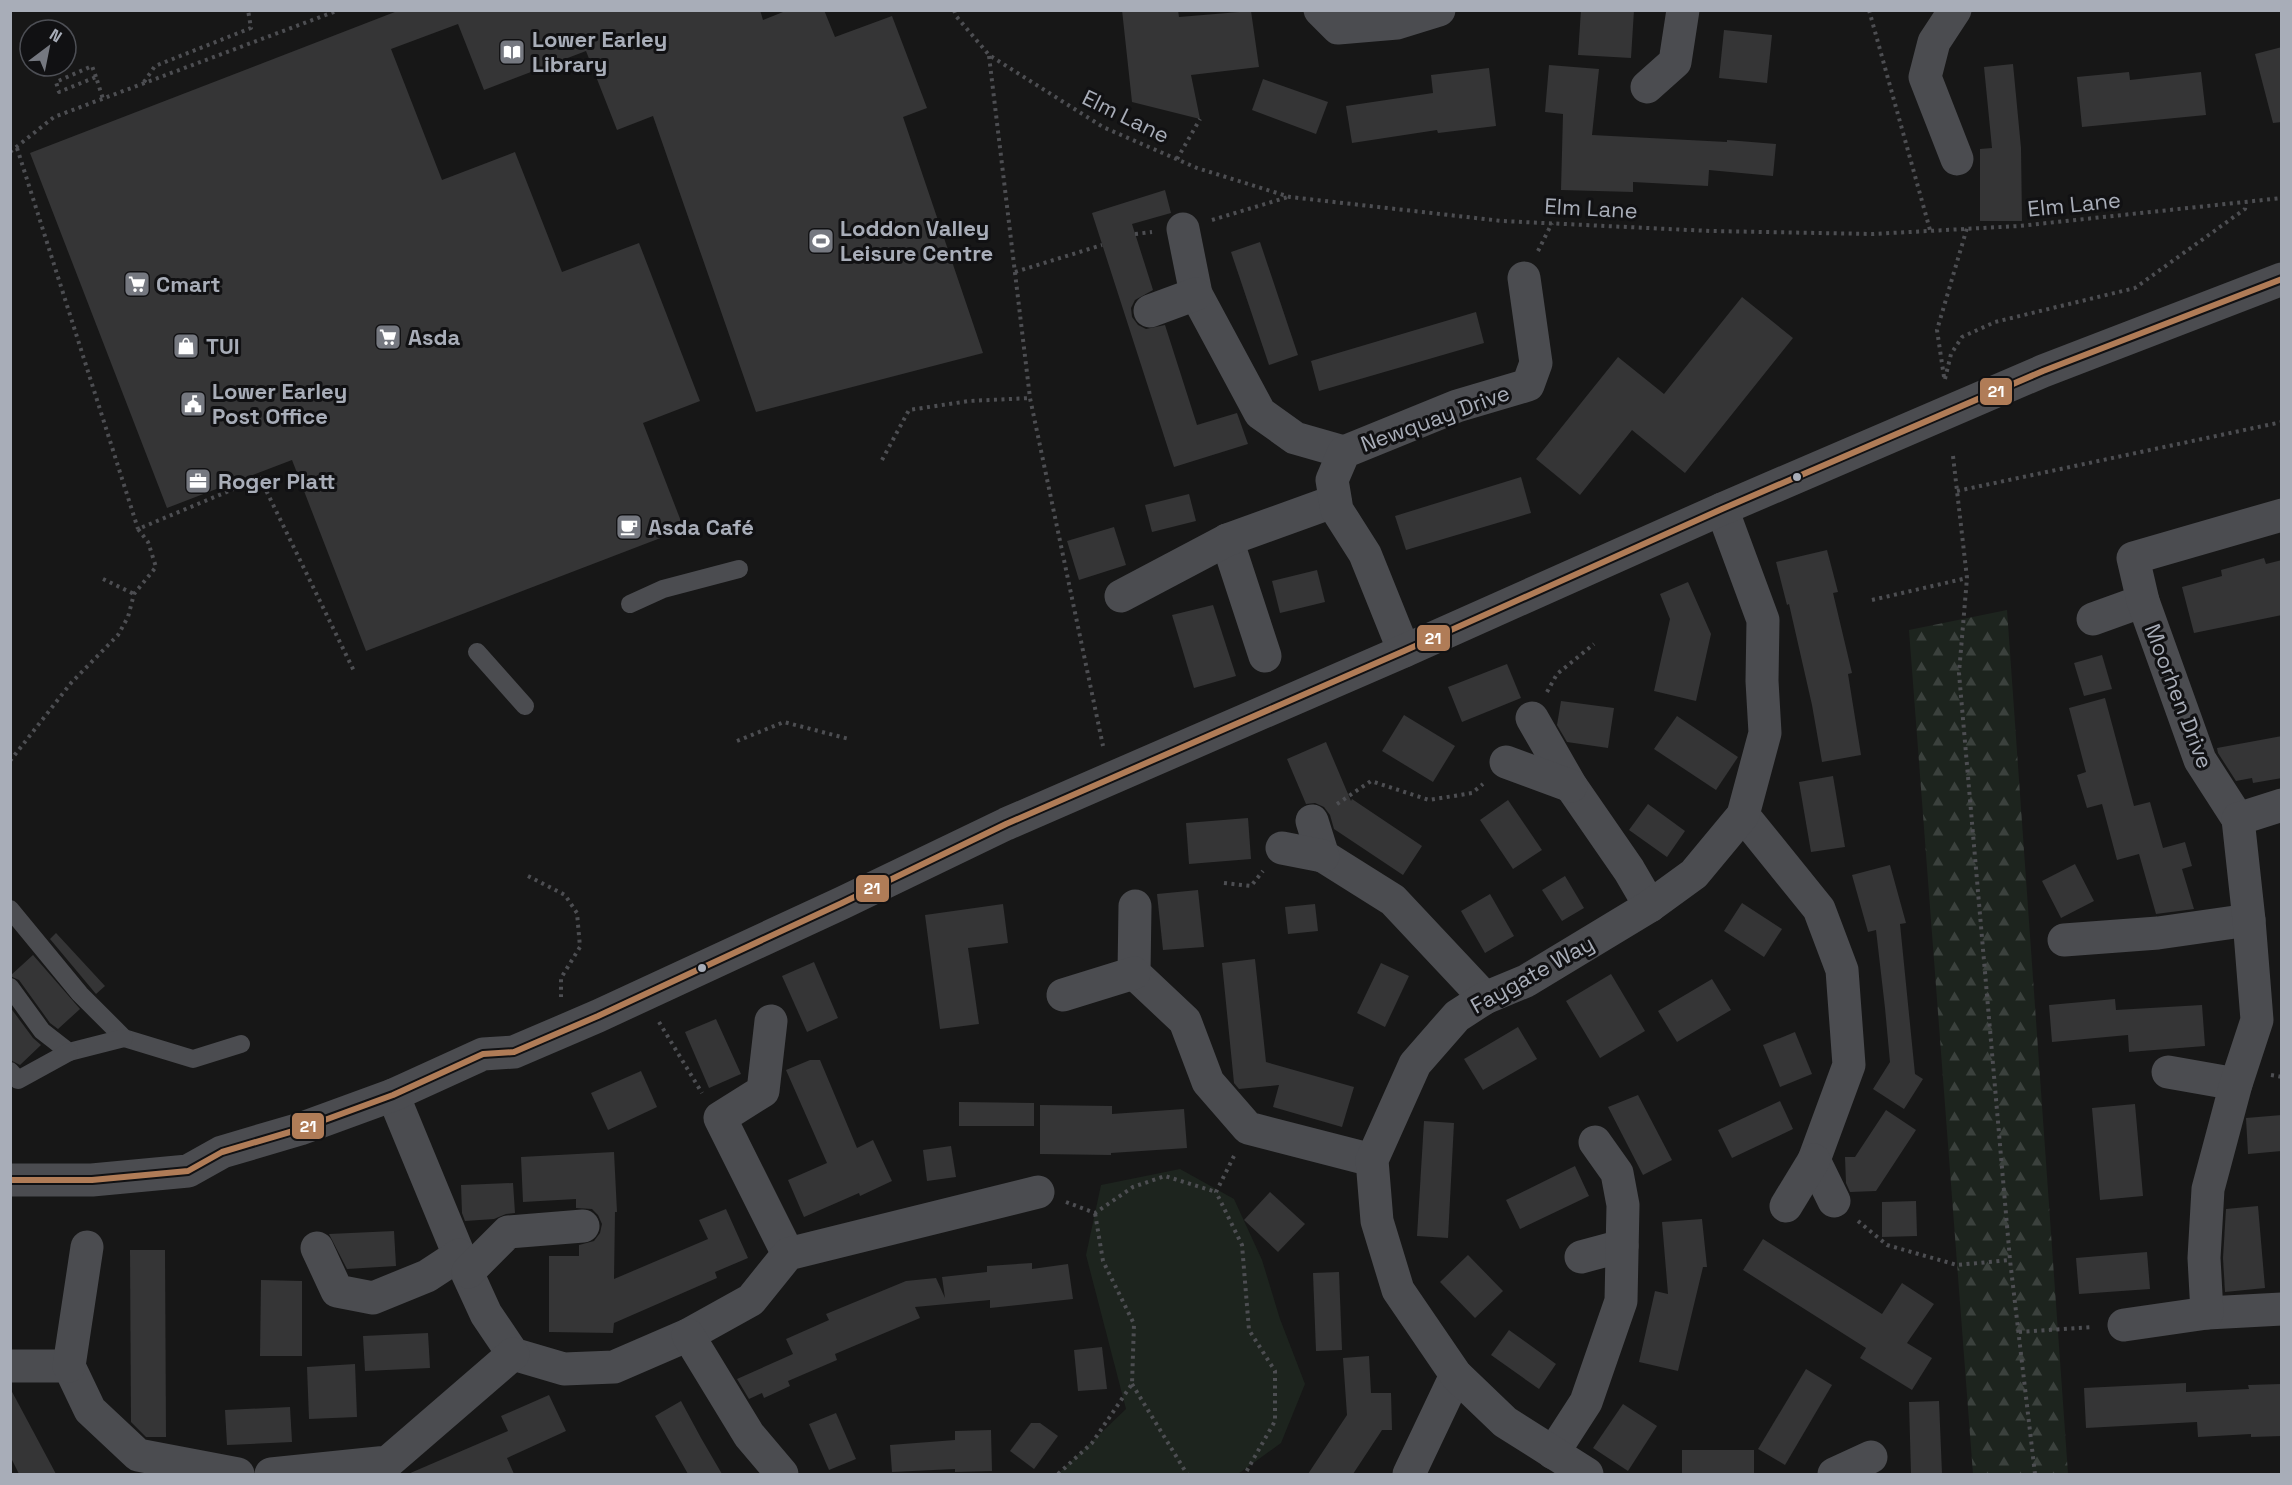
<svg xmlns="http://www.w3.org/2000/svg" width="2292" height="1485" font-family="'Space Grotesk',sans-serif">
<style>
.green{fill:#1d241e}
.forest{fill:url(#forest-firs)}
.building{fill:#353536}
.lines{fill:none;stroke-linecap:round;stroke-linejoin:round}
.path{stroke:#4d4e52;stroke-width:4;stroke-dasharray:3 4.5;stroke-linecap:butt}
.service{stroke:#4b4c50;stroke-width:18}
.minor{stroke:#4b4c50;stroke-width:33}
.tertiary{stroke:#4b4c50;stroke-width:33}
.bus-1-casing{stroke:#111113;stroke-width:10}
.bus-1{stroke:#b07c57;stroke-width:6}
.bus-dot{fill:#a8adb8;stroke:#111113;stroke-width:2}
.labels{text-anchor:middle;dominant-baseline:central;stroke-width:6;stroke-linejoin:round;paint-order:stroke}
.poi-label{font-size:22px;font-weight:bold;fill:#a8adb8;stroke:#111113;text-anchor:start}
.street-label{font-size:22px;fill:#a8adb8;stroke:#111113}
.line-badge{stroke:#111113;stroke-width:2}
.badge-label{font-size:16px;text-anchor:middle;font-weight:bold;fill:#fff}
</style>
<defs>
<pattern id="forest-firs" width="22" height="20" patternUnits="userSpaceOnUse" patternTransform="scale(1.5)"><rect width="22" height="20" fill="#1d241e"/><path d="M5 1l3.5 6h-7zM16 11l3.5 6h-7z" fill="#3b413d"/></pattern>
</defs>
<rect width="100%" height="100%" fill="#171717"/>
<!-- green -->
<path class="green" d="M1180 1169 1234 1199 1262 1260 1280 1319 1305 1384 1281 1443 1238 1474H1058L1126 1409 1086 1255 1101 1185Z"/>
<!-- forest -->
<path class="forest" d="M2007 610 2068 1474H1973L1909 630Z"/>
<!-- building -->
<g class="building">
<path d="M400 10H760L763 20 788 10H824L835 37 892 16 927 108 903 117 983 353 756 412 653 116 617 130 586 51 484 90 458 24 391 49 442 180 515 152 562 272 639 243 700 401 643 423 684 529 366 651 292 460 167 508 30 153Z"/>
<path d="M1122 10H1178L1179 17 1251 11 1259 67 1191 75 1200 119 1132 102Z"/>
<path d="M1581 10H1634L1631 58 1578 55Z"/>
<path d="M1724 30 1772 35 1767 83 1719 78Z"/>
<path d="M2282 47V122L2273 123 2255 54Z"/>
<path d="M2013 64 2021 148 2022 221H1980V149L1992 148 1984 67Z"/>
<path d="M1549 65 1599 69 1592 135 1727 142V140L1776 144 1773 176 1709 170 1708 186 1633 182V192L1561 190 1563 114 1545 112Z"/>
<path d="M1489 68 1496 126 1438 133 1437 130 1352 143 1346 106 1433 93 1431 75Z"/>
<path d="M2129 72 2130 80 2201 72 2206 115 2082 127 2077 77Z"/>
<path d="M1263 79 1328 102 1316 134 1252 110Z"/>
<path d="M1165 190 1171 213 1132 224 1153 290 1135 300 1131 308 1132 317 1138 325 1146 329 1165 325 1197 425 1237 413 1248 444 1174 467 1092 213Z"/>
<path d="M1260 242 1298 355 1269 365 1231 252Z"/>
<path d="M1742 297 1793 338 1685 473 1632 430 1580 495 1536 459 1618 357 1664 394Z"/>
<path d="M1476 312 1484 343 1319 391 1311 361Z"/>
<path d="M1521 477 1531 513 1406 550 1395 516Z"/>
<path d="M1189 494 1196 521 1152 532 1145 505Z"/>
<path d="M1114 527 1126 565 1079 580 1067 541Z"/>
<path d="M1827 550 1838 592 1833 593 1852 673 1848 674 1861 755 1822 762 1812 705 1789 604 1787 605 1776 562Z"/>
<path d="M2264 558 2266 564 2282 560V615L2194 633 2182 587 2222 576 2221 570Z"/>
<path d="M1317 570 1325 602 1280 613 1272 581Z"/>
<path d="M1688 582 1711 634 1696 701 1654 691 1670 619 1660 594Z"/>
<path d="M1213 605 1236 676 1194 688 1172 615Z"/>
<path d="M2102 655 2112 689 2084 696 2074 663Z"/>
<path d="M1507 664 1521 698 1462 722 1448 687Z"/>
<path d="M2105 698 2134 806 2150 802 2163 848 2185 842 2192 866 2182 869 2194 909 2156 914 2139 854 2117 860 2102 804 2087 808 2077 775 2086 772 2069 708Z"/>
<path d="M1561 701 1614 708 1608 748 1567 742 1557 725Z"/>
<path d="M1404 715 1455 746 1433 782 1382 751Z"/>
<path d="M1677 716 1738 757 1716 790 1654 749Z"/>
<path d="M2282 736V778L2253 783 2252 778 2236 781 2218 753 2217 748Z"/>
<path d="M1326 742 1351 801 1352 799 1422 846 1403 875 1334 829 1330 815 1324 807 1315 803 1306 804 1287 759Z"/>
<path d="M1833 776 1845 847 1811 852 1799 782Z"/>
<path d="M1508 800 1542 850 1513 869 1480 820Z"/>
<path d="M1648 804 1685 831 1667 857 1629 830Z"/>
<path d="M1248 818 1251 859 1189 864 1186 823Z"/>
<path d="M2075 864 2094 901 2061 918 2042 881Z"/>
<path d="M1890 865 1906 923 1900 924 1915 1074 1923 1079 1904 1109 1873 1089 1890 1062 1885 1008 1876 930 1868 932 1852 875Z"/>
<path d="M1565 876 1584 908 1562 921 1542 890Z"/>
<path d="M1198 890 1204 947 1163 950 1157 894Z"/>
<path d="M1490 894 1514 936 1485 953 1461 911Z"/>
<path d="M1742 903 1782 929 1764 957 1724 931Z"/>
<path d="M1003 904 1008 943 968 948 979 1024 940 1029 925 915Z"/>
<path d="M1315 904 1318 931 1288 934 1285 907Z"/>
<path d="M56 933 105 986 96 994 50 939Z"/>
<path d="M33 955 80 1009 58 1029 50 1023 19 980 10 976Z"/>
<path d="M1255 959 1266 1062 1354 1087 1342 1127 1273 1107 1279 1085 1239 1089 1234 1083 1222 963Z"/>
<path d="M814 962 838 1018 807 1032 782 976Z"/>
<path d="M1381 963 1409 976 1385 1027 1357 1013Z"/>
<path d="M1611 974 1645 1031 1600 1058 1566 1001Z"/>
<path d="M1712 979 1731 1010 1677 1042 1658 1011Z"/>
<path d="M2115 999 2116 1010 2202 1005 2205 1046 2129 1052 2128 1035 2052 1042 2049 1005Z"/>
<path d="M10 1007 33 1038 41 1045 20 1065 10 1060Z"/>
<path d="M716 1019 741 1074 709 1088 685 1032Z"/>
<path d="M1518 1027 1537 1059 1483 1090 1464 1059Z"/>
<path d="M1795 1032 1812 1074 1780 1087 1763 1045Z"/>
<path d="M810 1060H820L857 1148 873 1140 892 1181 860 1196 859 1193 804 1217 788 1180 827 1163 786 1070Z"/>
<path d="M641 1071 657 1107 608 1130 591 1093Z"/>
<path d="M1638 1095 1672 1160 1643 1175 1608 1107Z"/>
<path d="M1780 1101 1793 1129 1732 1158 1718 1130Z"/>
<path d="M959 1102 1034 1103V1126H959Z"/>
<path d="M2135 1104 2143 1196 2100 1200 2092 1108Z"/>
<path d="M1040 1105 1112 1106V1114L1184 1109 1187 1148 1111 1153V1155L1040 1154Z"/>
<path d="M1886 1110 1916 1130 1876 1191 1850 1192 1846 1183 1845 1157H1855Z"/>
<path d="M2282 1115V1151L2248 1154 2246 1118Z"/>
<path d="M1424 1121 1454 1123 1448 1238 1417 1236Z"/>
<path d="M951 1146 956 1177 927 1181 923 1150Z"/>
<path d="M614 1152 617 1212H615L614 1279 708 1239 699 1220 726 1209 748 1258 715 1272 717 1278 614 1323 613 1333 549 1332V1256H579V1245L594 1241 600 1233 602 1224 598 1215 592 1209 576 1208V1199L523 1202 521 1157Z"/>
<path d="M1575 1166 1589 1196 1520 1229 1506 1200Z"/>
<path d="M513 1183 515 1213 506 1214 494 1219 465 1221 462 1213 461 1185Z"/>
<path d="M1270 1192 1305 1224 1278 1252 1244 1220Z"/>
<path d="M1916 1201 1917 1236 1882 1237V1202Z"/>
<path d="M2258 1206 2265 1288 2225 1292 2223 1258 2226 1209Z"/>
<path d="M1702 1219 1707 1267H1703L1678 1371 1639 1362 1655 1291 1668 1294 1662 1222Z"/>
<path d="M394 1231 396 1266 347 1269 329 1234Z"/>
<path d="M1763 1239 1882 1314 1902 1283 1934 1304 1907 1343 1932 1358 1912 1390 1860 1358 1866 1348 1743 1270Z"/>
<path d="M130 1250H165L166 1437H146L131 1422Z"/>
<path d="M2147 1252 2150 1289 2079 1294 2076 1258Z"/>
<path d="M1468 1255 1503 1291 1475 1318 1440 1282Z"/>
<path d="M1032 1263V1269L1068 1264 1073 1299 990 1308V1300L915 1307 920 1318 835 1354 837 1360 788 1381 790 1386 764 1398 762 1393 749 1399 737 1379 793 1354 786 1339 829 1320 826 1314 906 1281 936 1278 945 1298 942 1277 987 1272V1266Z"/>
<path d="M1339 1272 1342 1350 1316 1351 1313 1273Z"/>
<path d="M261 1280 302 1281V1356H260Z"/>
<path d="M1509 1330 1556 1364 1539 1389 1491 1355Z"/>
<path d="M428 1333 430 1368 365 1371 363 1336Z"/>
<path d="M1102 1347 1107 1389 1078 1391 1074 1350Z"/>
<path d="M1369 1356 1371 1393H1391L1392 1430H1382L1353 1474H1308L1347 1415 1343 1358Z"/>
<path d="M355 1364 357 1417 309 1419 307 1367Z"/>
<path d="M1806 1369 1832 1385 1785 1465 1758 1449Z"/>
<path d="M2186 1383V1392L2249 1389 2248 1385 2282 1384V1436L2251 1437V1434L2198 1437 2197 1422 2086 1428 2084 1388Z"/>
<path d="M10 1388 56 1474H19L10 1456Z"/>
<path d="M549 1395 566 1431 507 1458 514 1474H408L508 1431 501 1416Z"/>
<path d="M681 1401 701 1438 722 1474H688L655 1416Z"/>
<path d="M1939 1401 1942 1474H1911L1909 1402Z"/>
<path d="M1623 1404 1657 1426 1628 1471 1593 1448Z"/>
<path d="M290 1407 292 1442 227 1445 225 1410Z"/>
<path d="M836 1413 856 1459 829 1470 809 1424Z"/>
<path d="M1031 1423H1040L1058 1436 1034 1469 1010 1451Z"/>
<path d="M991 1430 992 1471 955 1472V1469L892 1472 890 1445 955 1440V1431Z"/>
<rect x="1682" y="1450" width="72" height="24"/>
</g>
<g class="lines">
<!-- path -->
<g class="path">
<path d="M954 10 956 16 989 55 1103 127 1197 168 1290 197 1502 221 1710 231 1873 234 2019 226 2282 198"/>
<path d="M1869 10 1930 230"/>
<path d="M989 56 1030 398 1103 746"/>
<path d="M96 77 92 66 56 82 59 92 96 77 103 99"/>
<path d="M144 82 155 66 251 28 248 10"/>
<path d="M17 148 138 529"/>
<path d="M10 152 54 117 339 10"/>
<path d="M1177 159 1200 119"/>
<path d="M1212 220 1288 197"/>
<path d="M1135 234 1152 232"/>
<path d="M1538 251 1552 223"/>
<path d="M1015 272 1102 245"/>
<path d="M1944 377 1937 330 1967 228"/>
<path d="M1945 379 1951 354 1962 337 1995 322 2135 288 2245 209 2246 203"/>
<path d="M1953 456 1967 578 1959 673 2010 1260 2035 1474"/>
<path d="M882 460 909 410 969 401 1030 398"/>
<path d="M1957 491 2282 422"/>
<path d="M103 579 134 594"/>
<path d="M1872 600 1967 578"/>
<path d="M1547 692 1557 674 1594 644"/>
<path d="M737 741 784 722 849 739"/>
<path d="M10 761 71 683 118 635 128 617 134 594 156 567 148 542 138 529 260 478 354 671"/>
<path d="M1337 804 1371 781 1429 800 1472 793 1483 784"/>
<path d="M528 876 565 895 577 913 580 947 561 978V997"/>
<path d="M1224 883 1251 886 1263 871"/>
<path d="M659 1022 702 1093"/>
<path d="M2271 1075 2282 1077"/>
<path d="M1234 1156 1216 1192 1242 1245 1249 1330 1275 1371V1421L1245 1474"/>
<path d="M1066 1202 1095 1213 1133 1187 1165 1176 1216 1192"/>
<path d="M1858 1221 1887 1245 1957 1265 2010 1260"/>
<path d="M2019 1332 2093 1327"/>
<path d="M1132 1384 1187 1474"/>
<path d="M1058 1474 1092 1443 1132 1384 1134 1324 1103 1261 1095 1213"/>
</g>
<!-- service -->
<g class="service">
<path d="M630 604 663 589 739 569"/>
<path d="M477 652 525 706"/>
<path d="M10 909 80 994 124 1038 193 1059 241 1044"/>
<path d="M10 987 42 1031 69 1052 124 1038"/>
<path d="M10 1071 18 1080 69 1052"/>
</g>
<!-- minor -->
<g class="minor">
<path d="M1320 10 1338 28 1397 23 1439 10"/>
<path d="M1955 10 1934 42 1925 77 1957 159"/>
<path d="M1647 87 1675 62 1683 10"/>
<path d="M1183 229 1196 294 1260 413 1295 438 1344 452"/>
<path d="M1150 311 1196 294"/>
<path d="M1227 540 1265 656"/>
<path d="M1121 596 1227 540 1335 501"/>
<path d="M2093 619 2143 601"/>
<path d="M1404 651 1365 554 1337 510 1332 480 1344 452 1457 406 1528 385 1536 363 1524 278"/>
<path d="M1532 718 1571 786 1629 870 1650 906"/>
<path d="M1506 762 1571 786"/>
<path d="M1743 815 1819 909 1842 970 1849 1065 1814 1160 1834 1201"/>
<path d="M2238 819 2200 760 2143 601 2133 558 2282 515"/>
<path d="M1312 821 1323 856 1393 900 1485 998"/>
<path d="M1282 848 1323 856"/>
<path d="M1135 906 1134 973 1185 1021 1208 1082 1248 1128 1372 1160"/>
<path d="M2064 940 2158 933 2249 920"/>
<path d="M1063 995 1134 973"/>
<path d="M771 1021 763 1091 720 1118 788 1254"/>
<path d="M2168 1072 2236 1084"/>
<path d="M393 1095 459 1255 486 1314 513 1354 564 1369 614 1367 688 1335 751 1300 788 1254 1038 1192"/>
<path d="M1786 1206 1814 1160"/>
<path d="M317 1248 337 1291 373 1298 427 1276 459 1255"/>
<path d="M1581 1257 1622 1246"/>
<path d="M468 1272 508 1232 583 1226"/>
<path d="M2207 1313 2282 1309"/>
<path d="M2124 1325 2207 1313 2204 1258 2208 1189 2236 1084 2257 1020 2249 920 2238 819 2282 805"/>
<path d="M688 1335 749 1435 782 1474"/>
<path d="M10 1366H69L90 1410 138 1455 238 1474"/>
<path d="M69 1366 87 1247"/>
<path d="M1553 1453 1586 1402 1621 1301 1623 1205 1617 1173 1595 1142"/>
<path d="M271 1474 388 1462 513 1354"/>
<path d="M1409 1474 1456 1375"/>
<path d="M1587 1474 1505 1422 1456 1375 1398 1290 1377 1221 1372 1160 1415 1064 1457 1016 1485 998 1526 981 1650 906 1694 874 1743 815 1765 733 1762 681 1763 620 1722 509"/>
<path d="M1834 1474 1871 1457"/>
</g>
<!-- tertiary -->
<path class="tertiary" d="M10 1180H92L188 1171 222 1152 300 1129 393 1095 483 1054 514 1052 598 1016 842 903 1006 824 1404 651 1722 509 2043 371 2282 279"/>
<defs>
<path id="bus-1" d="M10 1180H92L188 1171 222 1152 300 1129 393 1095 483 1054 514 1052 598 1016 842 903 1006 824 1404 651 1722 509 2043 371 2282 279"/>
</defs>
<!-- bus-1 casing -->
<use href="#bus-1" class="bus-1-casing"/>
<!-- bus-1 -->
<use href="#bus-1" class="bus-1"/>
</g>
<!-- icons -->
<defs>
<symbol id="library-square" viewBox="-11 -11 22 22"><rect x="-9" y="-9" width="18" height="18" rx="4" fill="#757880" stroke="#111113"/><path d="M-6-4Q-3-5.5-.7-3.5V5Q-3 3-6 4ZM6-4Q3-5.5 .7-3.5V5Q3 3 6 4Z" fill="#fff"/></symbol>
<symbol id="stadium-square" viewBox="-11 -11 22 22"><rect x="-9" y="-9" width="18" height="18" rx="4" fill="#757880" stroke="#111113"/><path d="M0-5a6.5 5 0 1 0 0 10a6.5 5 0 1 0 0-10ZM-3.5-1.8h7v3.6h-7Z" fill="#fff"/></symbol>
<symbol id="supermarket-square" viewBox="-11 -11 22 22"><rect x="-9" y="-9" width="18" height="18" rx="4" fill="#757880" stroke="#111113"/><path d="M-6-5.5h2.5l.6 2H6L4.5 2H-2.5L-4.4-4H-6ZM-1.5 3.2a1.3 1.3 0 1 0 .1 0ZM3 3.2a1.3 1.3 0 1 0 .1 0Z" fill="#fff"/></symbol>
<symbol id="shop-square" viewBox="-11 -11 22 22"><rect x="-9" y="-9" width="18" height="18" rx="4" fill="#757880" stroke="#111113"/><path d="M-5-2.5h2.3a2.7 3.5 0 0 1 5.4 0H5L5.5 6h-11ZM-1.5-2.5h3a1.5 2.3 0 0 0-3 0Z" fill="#fff"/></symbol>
<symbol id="civic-square" viewBox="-11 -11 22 22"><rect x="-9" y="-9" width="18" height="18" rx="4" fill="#757880" stroke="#111113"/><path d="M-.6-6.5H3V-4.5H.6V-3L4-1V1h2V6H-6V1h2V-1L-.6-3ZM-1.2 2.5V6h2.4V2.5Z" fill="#fff"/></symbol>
<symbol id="office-square" viewBox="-11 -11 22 22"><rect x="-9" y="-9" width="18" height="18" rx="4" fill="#757880" stroke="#111113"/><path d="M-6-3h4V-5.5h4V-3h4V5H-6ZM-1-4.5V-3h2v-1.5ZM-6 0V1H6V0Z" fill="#fff"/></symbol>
<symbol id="cafe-square" viewBox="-11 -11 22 22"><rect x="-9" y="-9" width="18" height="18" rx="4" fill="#757880" stroke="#111113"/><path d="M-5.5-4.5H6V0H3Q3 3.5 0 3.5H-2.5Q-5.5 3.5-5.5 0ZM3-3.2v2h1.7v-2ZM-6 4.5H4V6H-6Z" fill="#fff"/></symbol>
</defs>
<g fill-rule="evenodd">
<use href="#library-square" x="497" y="37" width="30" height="30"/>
<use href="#stadium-square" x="806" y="226" width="30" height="30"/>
<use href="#supermarket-square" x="122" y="269" width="30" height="30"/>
<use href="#supermarket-square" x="373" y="322" width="30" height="30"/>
<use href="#shop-square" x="171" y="331" width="30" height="30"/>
<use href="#civic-square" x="178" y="389" width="30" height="30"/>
<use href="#office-square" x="183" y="466" width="30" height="30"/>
<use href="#cafe-square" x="614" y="512" width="30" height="30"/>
</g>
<!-- markers -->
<g class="bus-dot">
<circle cx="1797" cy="477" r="5"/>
<circle cx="702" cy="968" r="5"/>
</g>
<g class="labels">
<!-- poi labels -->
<g class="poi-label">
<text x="532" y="39">Lower Earley<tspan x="532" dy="25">Library</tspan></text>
<text x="840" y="228">Loddon Valley<tspan x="840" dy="25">Leisure Centre</tspan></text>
<text x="156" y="284">Cmart</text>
<text x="408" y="337">Asda</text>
<text x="206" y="346">TUI</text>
<text x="212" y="391">Lower Earley<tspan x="212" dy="25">Post Office</tspan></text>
<text x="218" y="481">Roger Platt</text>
<text x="648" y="527">Asda Café</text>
</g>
<!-- street labels -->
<g class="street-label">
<text transform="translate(1126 116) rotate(26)">Elm Lane</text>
<text transform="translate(2074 204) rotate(-6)">Elm Lane</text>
<text transform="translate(1591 208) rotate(3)">Elm Lane</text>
<text transform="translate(1435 418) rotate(-20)">Newquay Drive</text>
<text transform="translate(2179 696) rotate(69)">Moorhen Drive</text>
<text transform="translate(1532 974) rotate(-29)">Faygate Way</text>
</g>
</g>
<g class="line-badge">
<rect x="1979" y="377" width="34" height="29" rx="6" fill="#b07c57"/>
<rect x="1416" y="624" width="35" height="28" rx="6" fill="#b07c57"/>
<rect x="855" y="874" width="35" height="29" rx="6" fill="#b07c57"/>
<rect x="291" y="1112" width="34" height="28" rx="6" fill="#b07c57"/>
</g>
<g class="badge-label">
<text x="1996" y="397">21</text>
<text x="1433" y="644">21</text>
<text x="872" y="894">21</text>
<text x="308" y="1132">21</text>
</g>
<!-- border -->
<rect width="2292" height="1485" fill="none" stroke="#a8adb8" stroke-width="24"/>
<!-- north arrow -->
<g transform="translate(48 48) rotate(32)"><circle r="28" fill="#111113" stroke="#4d4f55" stroke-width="1.5"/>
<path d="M0-4.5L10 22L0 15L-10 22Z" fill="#757880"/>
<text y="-9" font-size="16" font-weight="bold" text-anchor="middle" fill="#a8adb8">N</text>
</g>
</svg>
